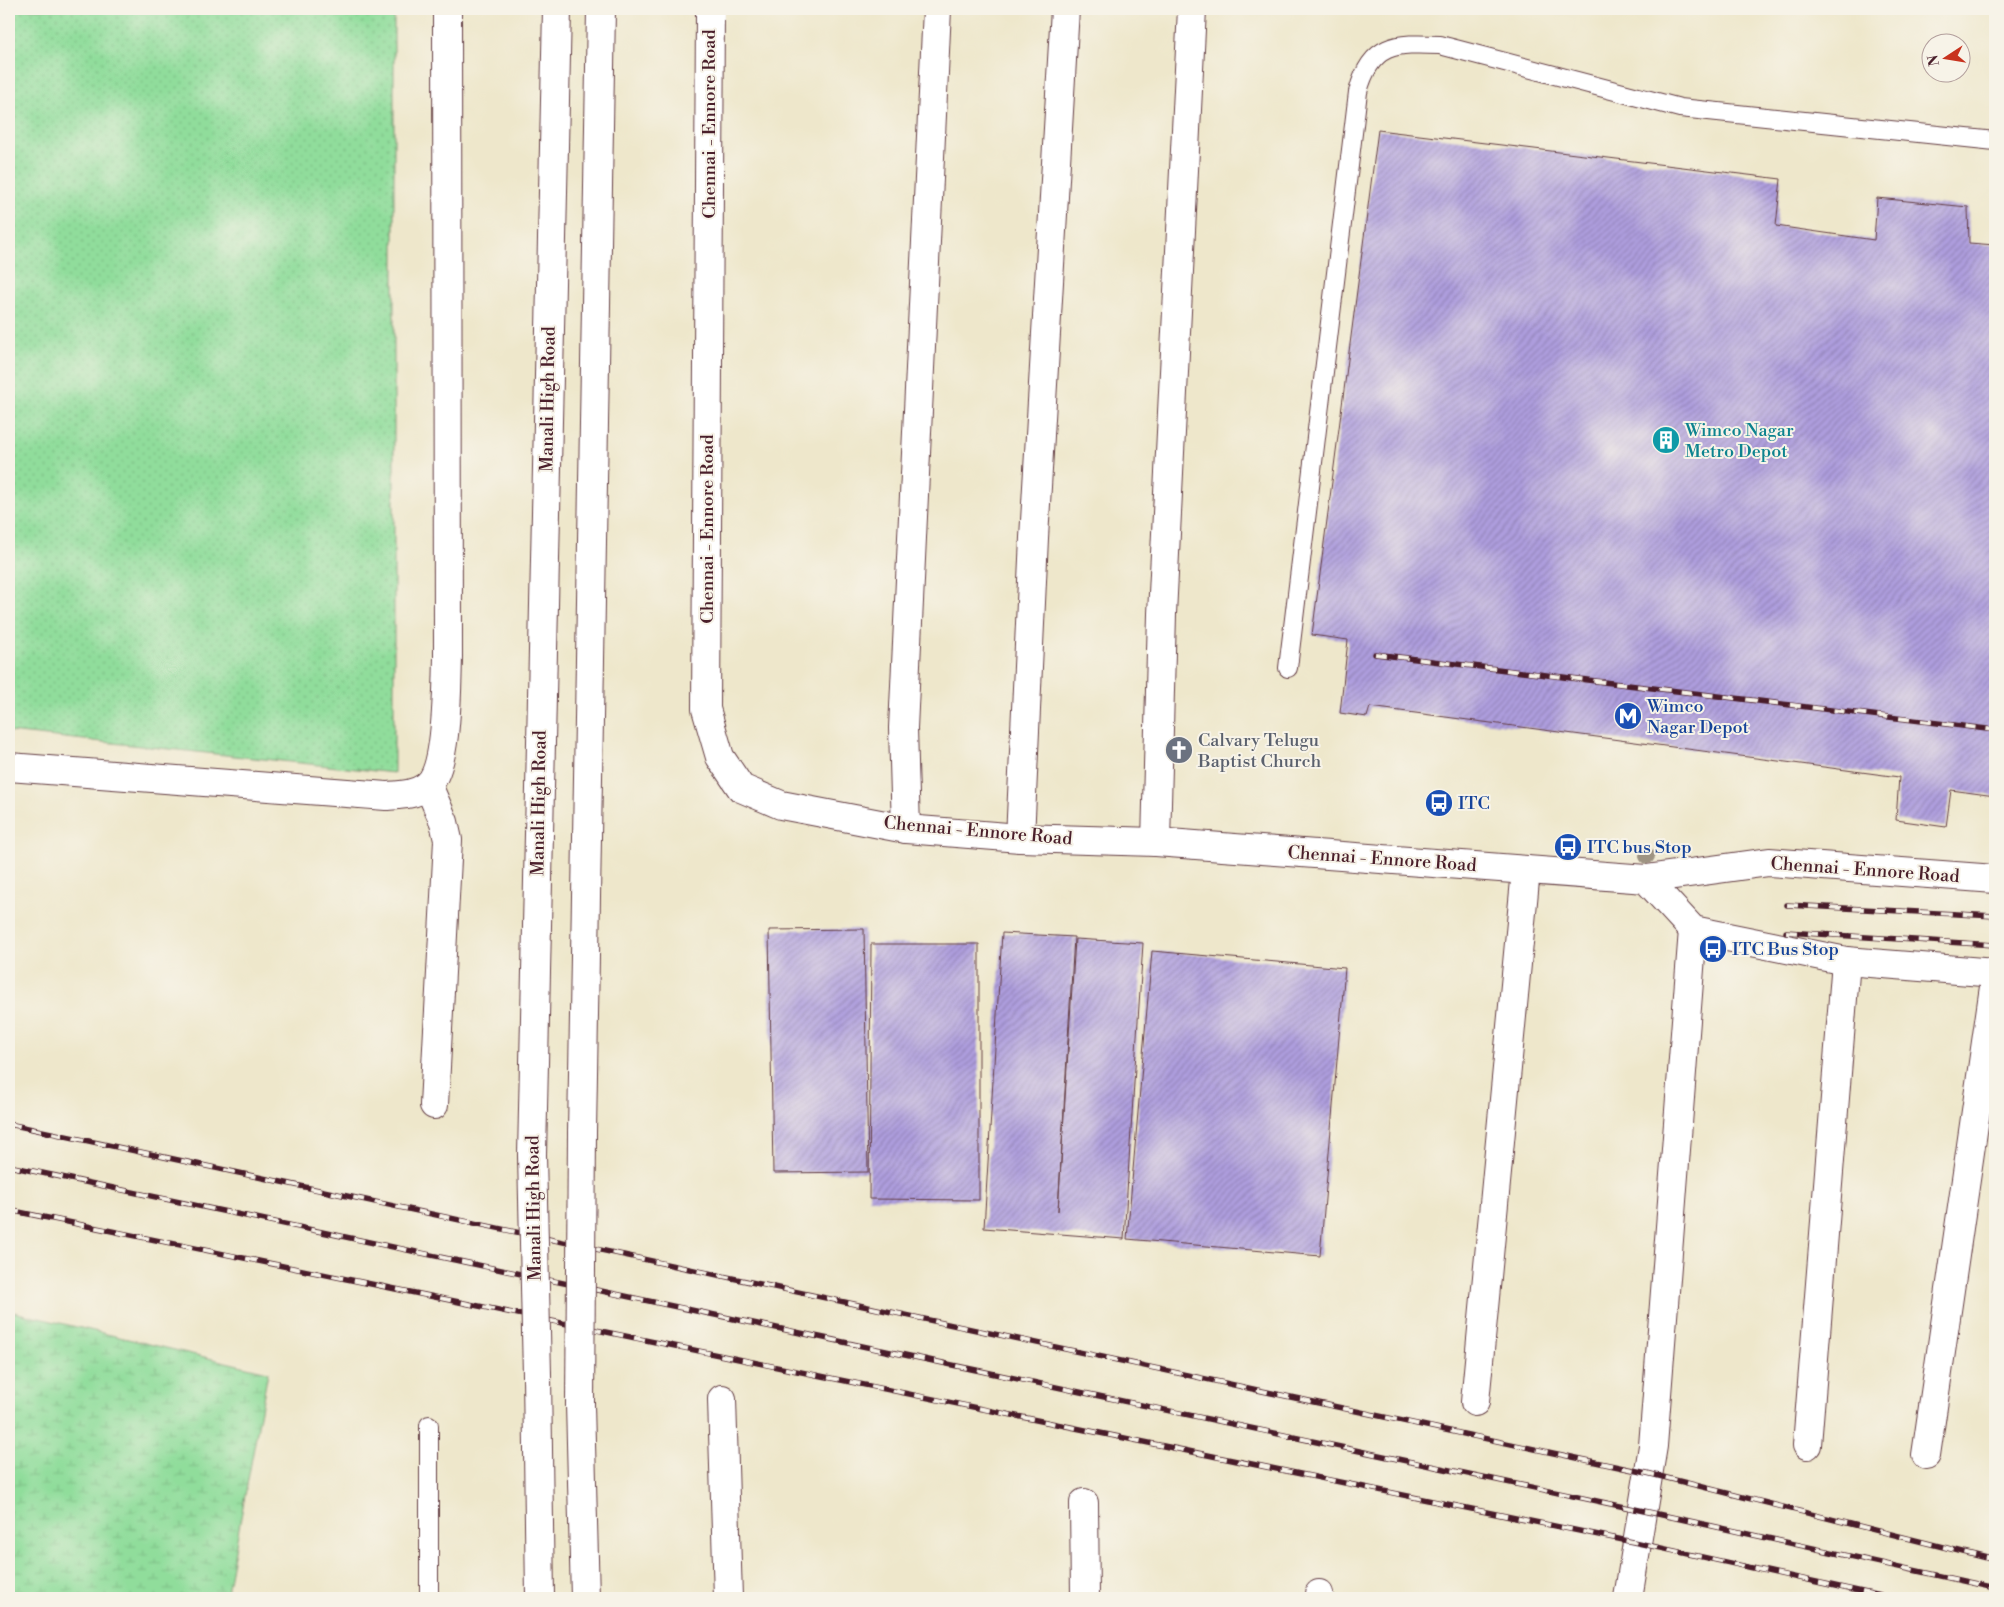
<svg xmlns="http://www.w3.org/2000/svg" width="2004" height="1607" font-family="'Libre Bodoni',serif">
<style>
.grass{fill:url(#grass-dots);stroke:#6d7e63}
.wetland{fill:url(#wetland-marsh);stroke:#6d7e63}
.building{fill:url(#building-hatch)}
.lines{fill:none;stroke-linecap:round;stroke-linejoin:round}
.service-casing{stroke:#633d43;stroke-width:20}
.minor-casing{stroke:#633d43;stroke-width:30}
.primary-casing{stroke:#633d43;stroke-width:30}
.service{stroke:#fff;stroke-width:18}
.minor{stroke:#fff;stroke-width:28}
.primary{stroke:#fff;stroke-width:28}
.rail-casing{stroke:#4a1f2b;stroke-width:5.5}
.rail{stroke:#f7f3e8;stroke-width:4;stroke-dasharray:11;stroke-linecap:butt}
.primary-bridge-casing{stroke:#633d43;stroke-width:30;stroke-linecap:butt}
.primary-bridge{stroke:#fff;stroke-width:28}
.tree{fill:#9e9382}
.labels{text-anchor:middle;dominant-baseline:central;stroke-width:4;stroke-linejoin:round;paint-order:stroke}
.street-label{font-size:18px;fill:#4a1f2b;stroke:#f7f3e8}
.culture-label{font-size:18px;fill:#0d838f;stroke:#f7f3e8;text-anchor:start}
.transit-label{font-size:18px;fill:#164399;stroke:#f7f3e8;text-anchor:start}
.worship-label{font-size:18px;fill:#5b616d;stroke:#f7f3e8;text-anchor:start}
</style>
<defs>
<pattern id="grass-dots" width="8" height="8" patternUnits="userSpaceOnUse" patternTransform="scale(1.25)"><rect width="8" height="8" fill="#90dd9b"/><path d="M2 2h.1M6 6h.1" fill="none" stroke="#7ebd86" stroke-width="1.8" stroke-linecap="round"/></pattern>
<pattern id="wetland-marsh" width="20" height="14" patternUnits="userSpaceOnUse" patternTransform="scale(1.25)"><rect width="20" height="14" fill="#90dd9b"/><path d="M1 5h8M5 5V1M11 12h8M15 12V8" fill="none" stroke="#7ebd86"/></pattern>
<pattern id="building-hatch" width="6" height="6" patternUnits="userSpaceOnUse" patternTransform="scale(1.25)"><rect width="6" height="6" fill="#ae9ede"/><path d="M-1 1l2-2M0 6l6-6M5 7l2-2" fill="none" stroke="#9080b4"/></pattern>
</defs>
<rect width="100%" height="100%" fill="#f7f3e8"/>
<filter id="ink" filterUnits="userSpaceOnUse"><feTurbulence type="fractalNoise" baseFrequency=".02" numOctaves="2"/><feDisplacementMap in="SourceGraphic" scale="10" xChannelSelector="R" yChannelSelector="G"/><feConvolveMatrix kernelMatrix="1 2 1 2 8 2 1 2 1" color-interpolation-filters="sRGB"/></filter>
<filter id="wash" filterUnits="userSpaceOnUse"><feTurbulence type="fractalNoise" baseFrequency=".0096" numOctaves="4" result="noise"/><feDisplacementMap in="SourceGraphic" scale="20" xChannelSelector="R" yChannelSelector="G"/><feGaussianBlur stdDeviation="1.12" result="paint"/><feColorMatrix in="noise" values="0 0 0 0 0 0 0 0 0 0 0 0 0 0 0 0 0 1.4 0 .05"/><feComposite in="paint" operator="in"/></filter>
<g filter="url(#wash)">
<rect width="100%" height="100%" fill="#eee7cb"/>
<!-- grass -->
<path class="grass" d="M9 9H394V773L9 732Z"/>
<!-- wetland -->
<path class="wetland" d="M9 1311 268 1372 226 1598H9Z"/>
<g id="blocks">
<!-- building -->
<g class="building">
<path d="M1378 130 1781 179 1776 226 1874 240 1877 198 1968 207 1969 243 1995 245V796L1951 790 1946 827 1896 820 1899 777 1370 707 1367 717 1340 713 1348 640 1312 635Z"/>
<path d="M864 929 868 1172 773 1173 769 930Z"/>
<path d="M1002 933 1074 937 1058 1211 1075 939 1143 943 1124 1239 984 1228Z"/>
<path d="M871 944H979V1200L869 1199Z"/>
<path d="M1152 951 1345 968 1320 1256 1127 1239Z"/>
</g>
</g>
</g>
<g filter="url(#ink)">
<use href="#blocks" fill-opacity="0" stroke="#633d43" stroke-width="1"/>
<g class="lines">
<defs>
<g id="service">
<path d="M1288 668 1358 92C1371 43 1395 43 1440 45L1680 108 1995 141"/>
<path d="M429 1425V1598"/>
</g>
<g id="minor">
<path d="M9 767 386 796C402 795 414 795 427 786 448 769 447 684 448 657L447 9"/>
<path d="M428 785 444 822 448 840 434 1105"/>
<path d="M906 829 903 728 937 9"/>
<path d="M1020 838 1034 538 1065 9"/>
<path d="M1156 842 1162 614 1192 9"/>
<path d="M722 1399 728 1598"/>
<path d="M1475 1402 1526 870"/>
<path d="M1807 1445 1846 961"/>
<path d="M1926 1455 1995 980"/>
<path d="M1084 1503 1085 1598"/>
<path d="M1319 1594V1598"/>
<path d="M1628 1598 1653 1446 1693 930"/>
</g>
<g id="primary">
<path d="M710 9 706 709 720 757 741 788 781 805 906 829 1020 838 1156 842 1646 879 1693 930 1846 961 1995 973"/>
<path d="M1646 879 1769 862 1995 879"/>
<path d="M582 1133 601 9"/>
<path d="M532 1155 557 9"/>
<path d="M537 1375 540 1598"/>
<path d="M580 1404 585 1598"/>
</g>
</defs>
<!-- service casing -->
<use href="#service" class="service-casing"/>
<!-- minor casing -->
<use href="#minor" class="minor-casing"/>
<!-- primary casing -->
<use href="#primary" class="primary-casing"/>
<!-- service -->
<use href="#service" class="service"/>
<!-- minor -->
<use href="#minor" class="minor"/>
<!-- primary -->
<use href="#primary" class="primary"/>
<defs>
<g id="rail">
<path d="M1375 654 1995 730"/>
<path d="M1787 905 1995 916"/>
<path d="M1786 932 1995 945"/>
<path d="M9 1124 1647 1473 1995 1560"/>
<path d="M9 1166 1644 1511 1995 1588"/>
<path d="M9 1210 1638 1543 1890 1598"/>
</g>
</defs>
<!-- rail casing -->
<use href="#rail" class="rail-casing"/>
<!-- rail -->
<use href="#rail" class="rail"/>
<defs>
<g id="primary-bridge">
<path d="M532 1155 537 1375"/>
<path d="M580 1404 582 1133"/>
</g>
</defs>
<!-- primary-bridge casing -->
<use href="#primary-bridge" class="primary-bridge-casing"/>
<!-- primary-bridge -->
<use href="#primary-bridge" class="primary-bridge"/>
</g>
<!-- trees -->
<circle class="tree" cx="1647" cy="856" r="8"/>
</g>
<!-- icons -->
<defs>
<symbol id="building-disc" viewBox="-11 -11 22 22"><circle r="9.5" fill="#0f9aa8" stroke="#f7f3e8"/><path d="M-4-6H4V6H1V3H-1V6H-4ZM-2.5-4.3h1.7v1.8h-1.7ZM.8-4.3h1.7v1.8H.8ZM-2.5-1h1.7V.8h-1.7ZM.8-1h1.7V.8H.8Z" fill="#fff"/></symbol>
<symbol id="metro-disc" viewBox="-11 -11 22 22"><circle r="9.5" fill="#1a4fb4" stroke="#f7f3e8"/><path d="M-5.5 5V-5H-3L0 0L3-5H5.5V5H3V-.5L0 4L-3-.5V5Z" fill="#fff"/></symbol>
<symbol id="church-disc" viewBox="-11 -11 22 22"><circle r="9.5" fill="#6b7280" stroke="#f7f3e8"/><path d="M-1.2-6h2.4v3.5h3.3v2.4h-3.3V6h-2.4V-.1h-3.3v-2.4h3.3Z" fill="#fff"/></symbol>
<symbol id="bus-disc" viewBox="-11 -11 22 22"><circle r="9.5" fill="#1a4fb4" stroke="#f7f3e8"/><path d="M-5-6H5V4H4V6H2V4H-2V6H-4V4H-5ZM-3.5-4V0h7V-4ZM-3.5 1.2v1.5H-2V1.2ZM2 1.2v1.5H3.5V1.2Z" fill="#fff"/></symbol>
</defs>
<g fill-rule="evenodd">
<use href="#building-disc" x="1650" y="424" width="32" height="32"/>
<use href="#metro-disc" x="1612" y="700" width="32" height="32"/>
<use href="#church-disc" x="1163" y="734" width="32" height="32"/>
<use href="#bus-disc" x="1423" y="787" width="32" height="32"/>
<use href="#bus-disc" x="1552" y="831" width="32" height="32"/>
<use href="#bus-disc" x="1697" y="933" width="32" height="32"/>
</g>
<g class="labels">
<!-- street labels -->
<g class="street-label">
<text transform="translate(709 124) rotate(-90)">Chennai - Ennore Road</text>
<text transform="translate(548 399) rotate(-89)">Manali High Road</text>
<text transform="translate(707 529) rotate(-90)">Chennai - Ennore Road</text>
<text transform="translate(539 803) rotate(-89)">Manali High Road</text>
<text transform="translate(978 831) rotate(5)">Chennai - Ennore Road</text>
<text transform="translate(1382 859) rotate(4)">Chennai - Ennore Road</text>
<text transform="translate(1865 870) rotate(4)">Chennai - Ennore Road</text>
<text transform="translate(534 1208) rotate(-91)">Manali High Road</text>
</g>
<!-- culture labels -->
<g class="culture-label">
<text x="1685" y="430">Wimco Nagar<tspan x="1685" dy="21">Metro Depot</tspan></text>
</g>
<!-- transit labels -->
<g class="transit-label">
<text x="1647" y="706">Wimco<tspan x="1647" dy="21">Nagar Depot</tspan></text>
<text x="1458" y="803">ITC</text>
<text x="1587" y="847">ITC bus Stop</text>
<text x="1732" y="949">ITC Bus Stop</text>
</g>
<!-- worship labels -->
<g class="worship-label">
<text x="1198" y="740">Calvary Telugu<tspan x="1198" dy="21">Baptist Church</tspan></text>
</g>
</g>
<!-- margin -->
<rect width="2004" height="1607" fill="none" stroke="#f7f3e8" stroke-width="30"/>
<!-- north arrow -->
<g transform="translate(1946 58) rotate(258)"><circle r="24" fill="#f7f3e8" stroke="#b29e9c"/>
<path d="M0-4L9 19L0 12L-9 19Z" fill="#c8321e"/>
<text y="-8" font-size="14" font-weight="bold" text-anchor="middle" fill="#4a1f2b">N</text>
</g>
</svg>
